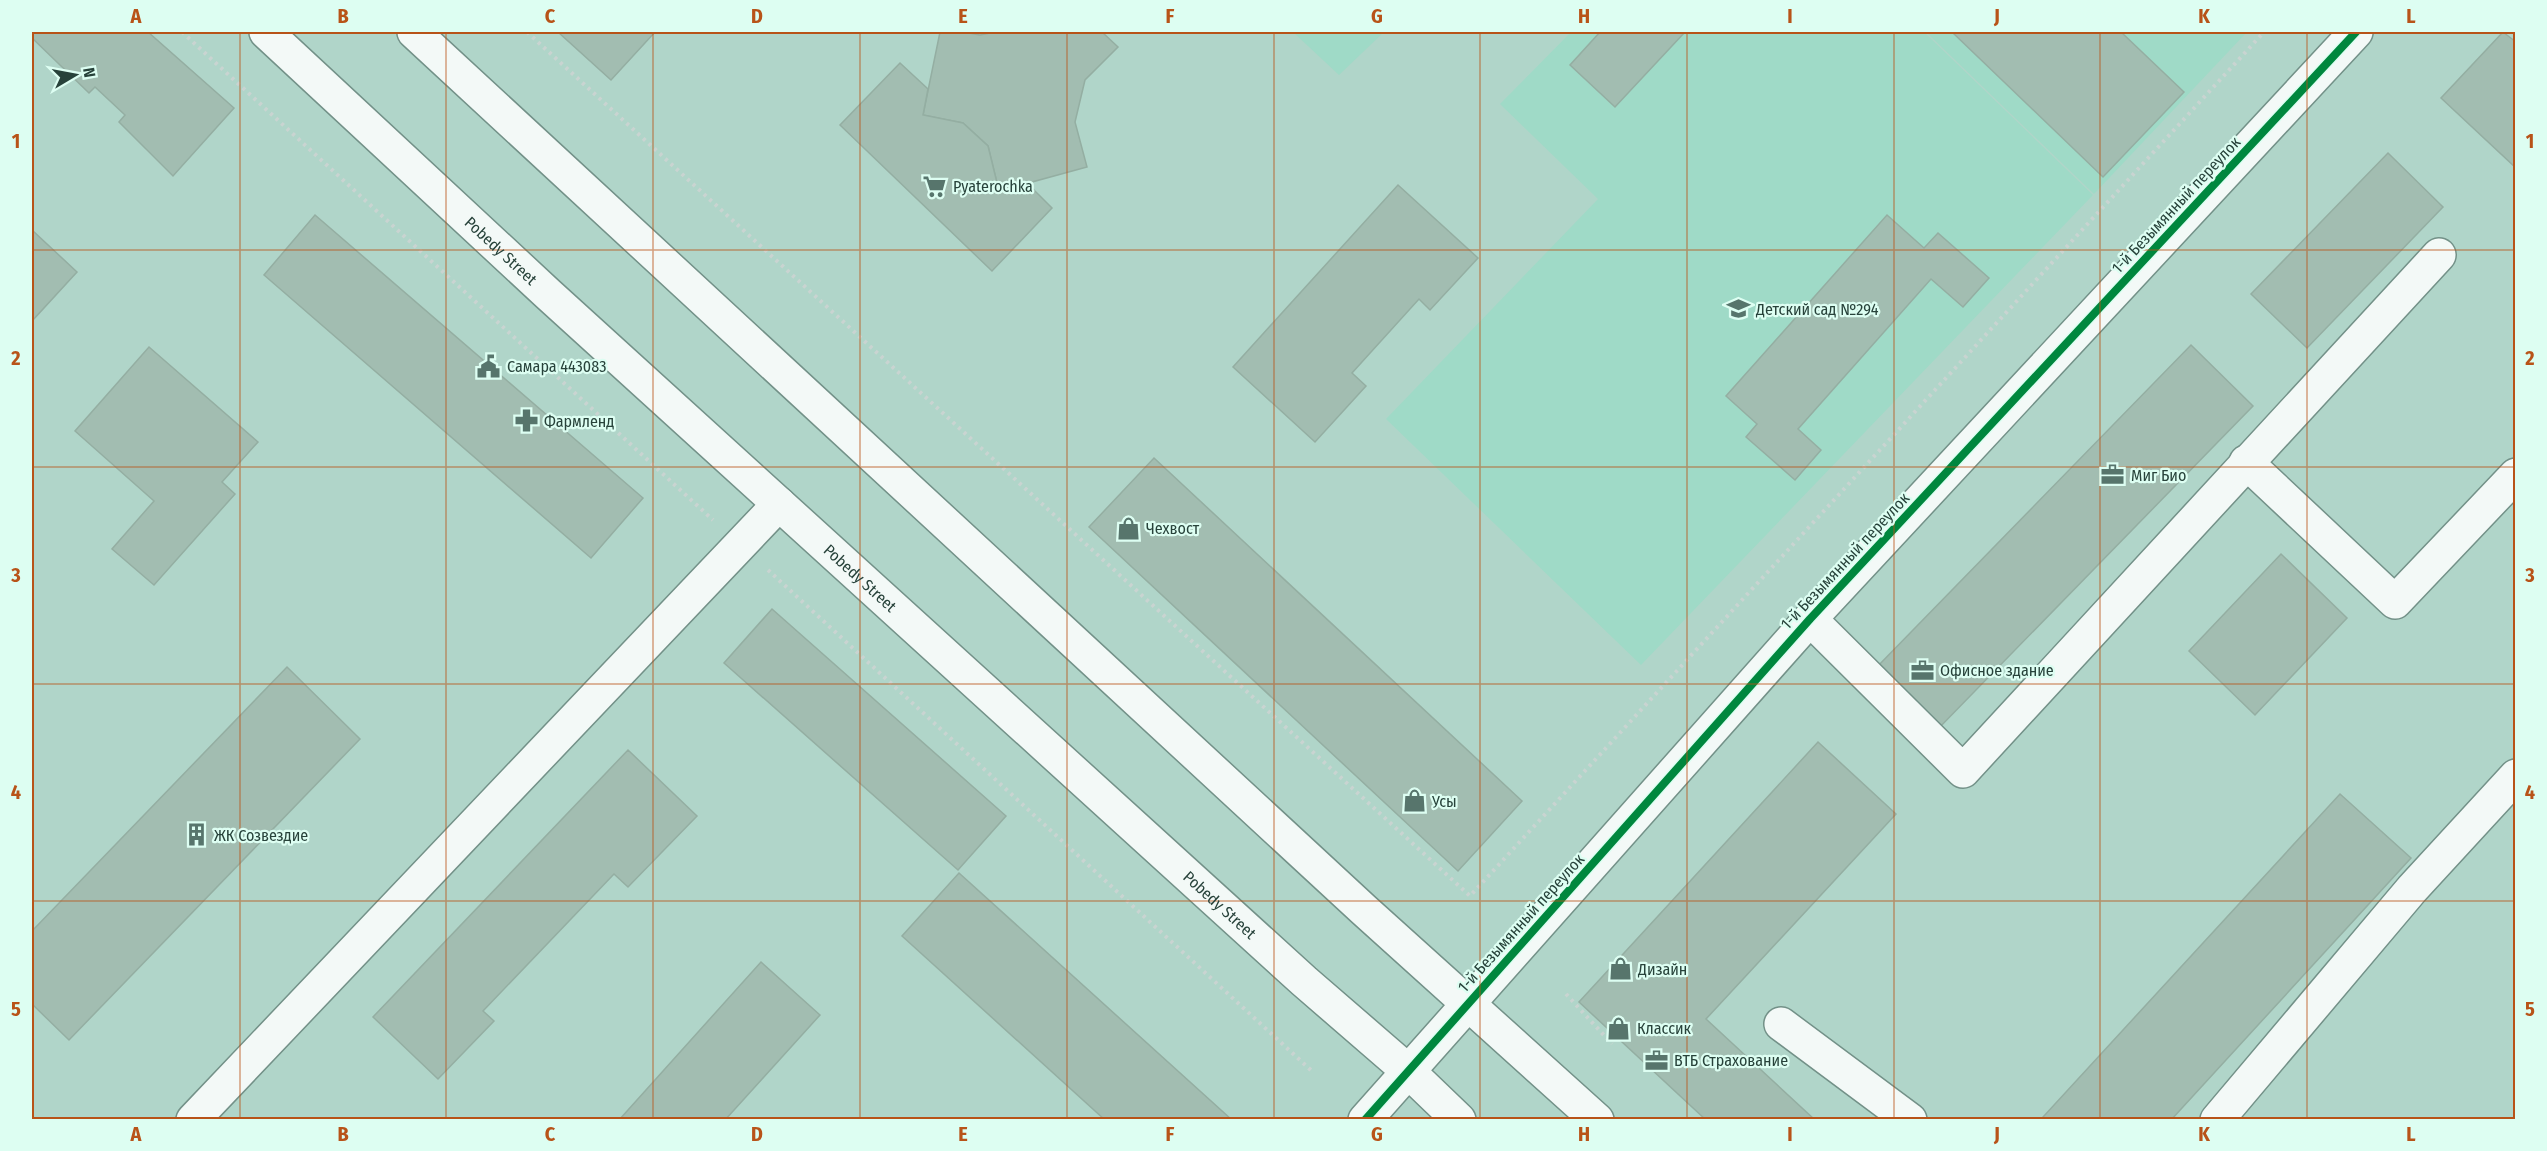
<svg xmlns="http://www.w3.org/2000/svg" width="2547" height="1151" font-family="'Fira Sans Condensed',sans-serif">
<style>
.built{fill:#9fdac7}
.building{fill:#a2bdb1;stroke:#94aea2;stroke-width:1.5}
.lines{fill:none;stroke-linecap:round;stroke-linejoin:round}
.minor-casing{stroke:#739188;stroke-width:36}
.major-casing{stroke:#739188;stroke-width:36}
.path{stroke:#c9d4d1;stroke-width:4;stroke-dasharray:3 4.5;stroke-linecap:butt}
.minor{stroke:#f3f9f7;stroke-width:33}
.major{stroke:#f3f9f7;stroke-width:33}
.cycleway-casing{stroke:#ddfef2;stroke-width:11}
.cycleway{stroke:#00873e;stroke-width:8}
.grid{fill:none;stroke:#b85318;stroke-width:1.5;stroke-opacity:0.55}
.labels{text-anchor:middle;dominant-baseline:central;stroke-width:4.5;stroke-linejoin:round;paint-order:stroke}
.poi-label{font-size:16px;fill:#27423a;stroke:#ddfef2;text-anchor:start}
.street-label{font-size:16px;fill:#27423a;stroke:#ddfef2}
.neatline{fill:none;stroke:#b85318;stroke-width:2}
.grid-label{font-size:20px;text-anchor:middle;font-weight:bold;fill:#b85318}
</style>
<rect width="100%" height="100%" fill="#b0d5c9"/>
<!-- built -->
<g class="built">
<path d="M1293 32H1384L1339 75Z"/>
<path d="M1571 32H1924L2093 195 1641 665 1386 419 1598 199 1500 104Z"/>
<path d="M1926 32H2247L2094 194Z"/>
</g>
<!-- building -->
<g class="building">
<path d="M32 32H148L234 108 173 176 119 122 125 115 95 87 89 93 32 38Z"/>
<path d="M558 32H655L611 80Z"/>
<path d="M940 32H963L980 35 995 32H1102L1118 47 1085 80 1075 122 1087 167 999 191 988 146 963 123 923 115Z"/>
<path d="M1600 32H1685L1615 107 1570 65Z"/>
<path d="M1952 32H2121L2184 92 2103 177Z"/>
<path d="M2503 32 2516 42V168L2441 98Z"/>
<path d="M900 63 928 89 923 115 963 123 988 146 999 191 1027 183 1052 208 992 271 840 125Z"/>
<path d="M2388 153 2443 207 2307 348 2251 294Z"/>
<path d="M1398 185 1478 258 1430 310 1419 299 1352 373 1366 386 1315 442 1233 367Z"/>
<path d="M315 215 643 498 591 558 264 275Z"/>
<path d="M1887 215 1924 248 1938 233 1989 278 1963 307 1931 279 1798 429 1821 450 1795 480 1746 437 1757 424 1726 396Z"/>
<path d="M32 230 77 272 32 321Z"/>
<path d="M2191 345 2253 406 1937 730 1875 669Z"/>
<path d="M149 347 258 442 222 482 235 494 154 585 112 549 154 501 75 431Z"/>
<path d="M1154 458 1522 801 1458 871 1089 527Z"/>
<path d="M2281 554 2347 618 2255 715 2189 651Z"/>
<path d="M772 609 1006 816 958 870 724 663Z"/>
<path d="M287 667 360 739 69 1040 32 1004V931Z"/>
<path d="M1818 742 1896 814 1706 1019 1815 1120H1706L1579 1002Z"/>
<path d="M628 750 697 816 628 887 614 874 483 1011 494 1021 438 1079 373 1017Z"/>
<path d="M2340 794 2411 858 2171 1120H2045L2043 1117Z"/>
<path d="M959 873 1232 1120H1105L902 936Z"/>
<path d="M761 962 820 1015 725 1120H619Z"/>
</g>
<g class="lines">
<defs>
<g id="minor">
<path d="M2246 462 2395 602 2516 475"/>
<path d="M1810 619 1963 771 2439 255"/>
<path d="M1781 1024 1910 1120"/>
<path d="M193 1120 779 504"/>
<path d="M1365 1120 1810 619 2356 32"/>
<path d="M2217 1120 2412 889 2516 776"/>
</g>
<g id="major">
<path id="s1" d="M266 32 548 294 1304 981 1408 1071 1459 1120"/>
<path d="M414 32 1364 910 1597 1120"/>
</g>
</defs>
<!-- minor casing -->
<use href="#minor" class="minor-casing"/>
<!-- major casing -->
<use href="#major" class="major-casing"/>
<!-- path -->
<g class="path">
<path d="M182 32 713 520"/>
<path d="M527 32 1470 896 2264 32"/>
<path d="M768 570 1314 1073"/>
<path d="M1566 994 1612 1044"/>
</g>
<!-- minor -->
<use href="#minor" class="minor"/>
<!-- major -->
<use href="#major" class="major"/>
<defs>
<path id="cycleway" d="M1365 1120 1810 619 2356 32"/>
</defs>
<!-- cycleway casing -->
<use href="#cycleway" class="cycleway-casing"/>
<!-- cycleway -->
<use href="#cycleway" class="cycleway"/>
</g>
<!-- grid -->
<path class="grid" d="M240 32V1120M446 32V1120M653 32V1120M860 32V1120M1067 32V1120M1274 32V1120M1480 32V1120M1687 32V1120M1894 32V1120M2100 32V1120M2307 32V1120M32 250H2516M32 467H2516M32 684H2516M32 901H2516"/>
<!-- icons -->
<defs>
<symbol id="supermarket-bare" viewBox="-9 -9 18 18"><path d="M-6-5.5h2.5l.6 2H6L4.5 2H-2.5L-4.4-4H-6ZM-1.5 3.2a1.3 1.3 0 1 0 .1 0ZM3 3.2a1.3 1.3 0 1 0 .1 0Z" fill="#57756c" stroke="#ddfef2" stroke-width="2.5" paint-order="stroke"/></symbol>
<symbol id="school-bare" viewBox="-9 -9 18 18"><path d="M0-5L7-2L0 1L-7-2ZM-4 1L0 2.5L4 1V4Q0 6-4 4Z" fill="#57756c" stroke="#ddfef2" stroke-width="2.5" paint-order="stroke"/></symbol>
<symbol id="civic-bare" viewBox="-9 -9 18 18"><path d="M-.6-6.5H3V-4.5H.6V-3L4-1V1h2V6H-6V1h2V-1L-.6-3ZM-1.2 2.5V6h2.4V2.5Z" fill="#57756c" stroke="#ddfef2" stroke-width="2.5" paint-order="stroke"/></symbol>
<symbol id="pharmacy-bare" viewBox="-9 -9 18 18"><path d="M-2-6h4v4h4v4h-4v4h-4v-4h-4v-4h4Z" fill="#57756c" stroke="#ddfef2" stroke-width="2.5" paint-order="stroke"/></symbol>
<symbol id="office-bare" viewBox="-9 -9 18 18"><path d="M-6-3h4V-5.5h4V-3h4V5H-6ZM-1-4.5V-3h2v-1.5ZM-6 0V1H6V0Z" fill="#57756c" stroke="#ddfef2" stroke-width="2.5" paint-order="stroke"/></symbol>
<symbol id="shop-bare" viewBox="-9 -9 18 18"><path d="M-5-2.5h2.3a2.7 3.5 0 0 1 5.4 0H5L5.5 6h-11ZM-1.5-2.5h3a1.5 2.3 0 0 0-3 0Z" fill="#57756c" stroke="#ddfef2" stroke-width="2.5" paint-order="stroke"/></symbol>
<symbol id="building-bare" viewBox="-9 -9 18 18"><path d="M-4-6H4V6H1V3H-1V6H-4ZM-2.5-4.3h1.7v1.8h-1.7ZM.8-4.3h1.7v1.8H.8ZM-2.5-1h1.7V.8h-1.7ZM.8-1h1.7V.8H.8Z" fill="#57756c" stroke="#ddfef2" stroke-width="2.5" paint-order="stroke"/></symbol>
</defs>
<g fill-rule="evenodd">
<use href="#supermarket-bare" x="918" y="170" width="33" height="33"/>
<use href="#school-bare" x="1722" y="292" width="33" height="33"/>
<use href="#civic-bare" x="472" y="350" width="33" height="33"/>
<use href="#pharmacy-bare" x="510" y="404" width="33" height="33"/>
<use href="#office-bare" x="2096" y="458" width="33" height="33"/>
<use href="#shop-bare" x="1112" y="512" width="33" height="33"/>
<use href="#office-bare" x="1906" y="654" width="33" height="33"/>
<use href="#shop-bare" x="1398" y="784" width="33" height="33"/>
<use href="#building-bare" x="180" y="818" width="33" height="33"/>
<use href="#shop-bare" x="1604" y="952" width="33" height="33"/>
<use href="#shop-bare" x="1602" y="1012" width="33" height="33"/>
<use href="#office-bare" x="1640" y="1044" width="33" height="33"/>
</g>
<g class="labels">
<!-- poi labels -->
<g class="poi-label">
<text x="953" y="186">Pyaterochka</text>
<text x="1756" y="309">Детский сад №294</text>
<text x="507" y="366">Самара 443083</text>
<text x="544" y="421">Фармленд</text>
<text x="2131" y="475">Миг Био</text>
<text x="1146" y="528">Чехвост</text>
<text x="1940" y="670">Офисное здание</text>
<text x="1432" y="801">Усы</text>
<text x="214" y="835">ЖК Созвездие</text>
<text x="1638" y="969">Дизайн</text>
<text x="1637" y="1028">Классик</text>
<text x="1674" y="1060">ВТБ Страхование</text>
</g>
<!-- street labels -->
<g class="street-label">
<text transform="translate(2176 205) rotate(-47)">1-й Безымянный переулок</text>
<text stroke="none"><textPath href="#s1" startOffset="321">Pobedy Street</textPath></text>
<text transform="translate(1845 561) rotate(-47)">1-й Безымянный переулок</text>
<text stroke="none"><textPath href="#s1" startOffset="807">Pobedy Street</textPath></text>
<text stroke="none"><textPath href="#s1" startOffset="1293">Pobedy Street</textPath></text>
<text transform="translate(1521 923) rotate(-48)">1-й Безымянный переулок</text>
</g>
</g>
<!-- border -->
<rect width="2547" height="1151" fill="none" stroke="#ddfef2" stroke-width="66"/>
<!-- north arrow -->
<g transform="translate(75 75) rotate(80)" stroke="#ddfef2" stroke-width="4.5" paint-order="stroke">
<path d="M0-4.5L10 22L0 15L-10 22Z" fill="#27423a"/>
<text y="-9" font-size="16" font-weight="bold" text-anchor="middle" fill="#27423a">N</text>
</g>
<rect x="33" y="33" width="2481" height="1085" class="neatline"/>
<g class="grid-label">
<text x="136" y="23">A</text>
<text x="343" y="23">B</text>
<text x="550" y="23">C</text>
<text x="757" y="23">D</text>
<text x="963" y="23">E</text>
<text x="1170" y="23">F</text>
<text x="1377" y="23">G</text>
<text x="1584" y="23">H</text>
<text x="1790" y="23">I</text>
<text x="1997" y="23">J</text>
<text x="2204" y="23">K</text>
<text x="2411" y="23">L</text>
<text x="16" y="148">1</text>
<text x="2530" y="148">1</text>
<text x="16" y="365">2</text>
<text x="2530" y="365">2</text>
<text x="16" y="582">3</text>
<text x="2530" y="582">3</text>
<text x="16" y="799">4</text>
<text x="2530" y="799">4</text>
<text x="16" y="1016">5</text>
<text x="2530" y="1016">5</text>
<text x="136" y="1141">A</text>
<text x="343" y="1141">B</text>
<text x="550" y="1141">C</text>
<text x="757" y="1141">D</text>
<text x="963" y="1141">E</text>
<text x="1170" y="1141">F</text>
<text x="1377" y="1141">G</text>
<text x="1584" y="1141">H</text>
<text x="1790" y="1141">I</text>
<text x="1997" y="1141">J</text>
<text x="2204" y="1141">K</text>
<text x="2411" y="1141">L</text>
</g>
</svg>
